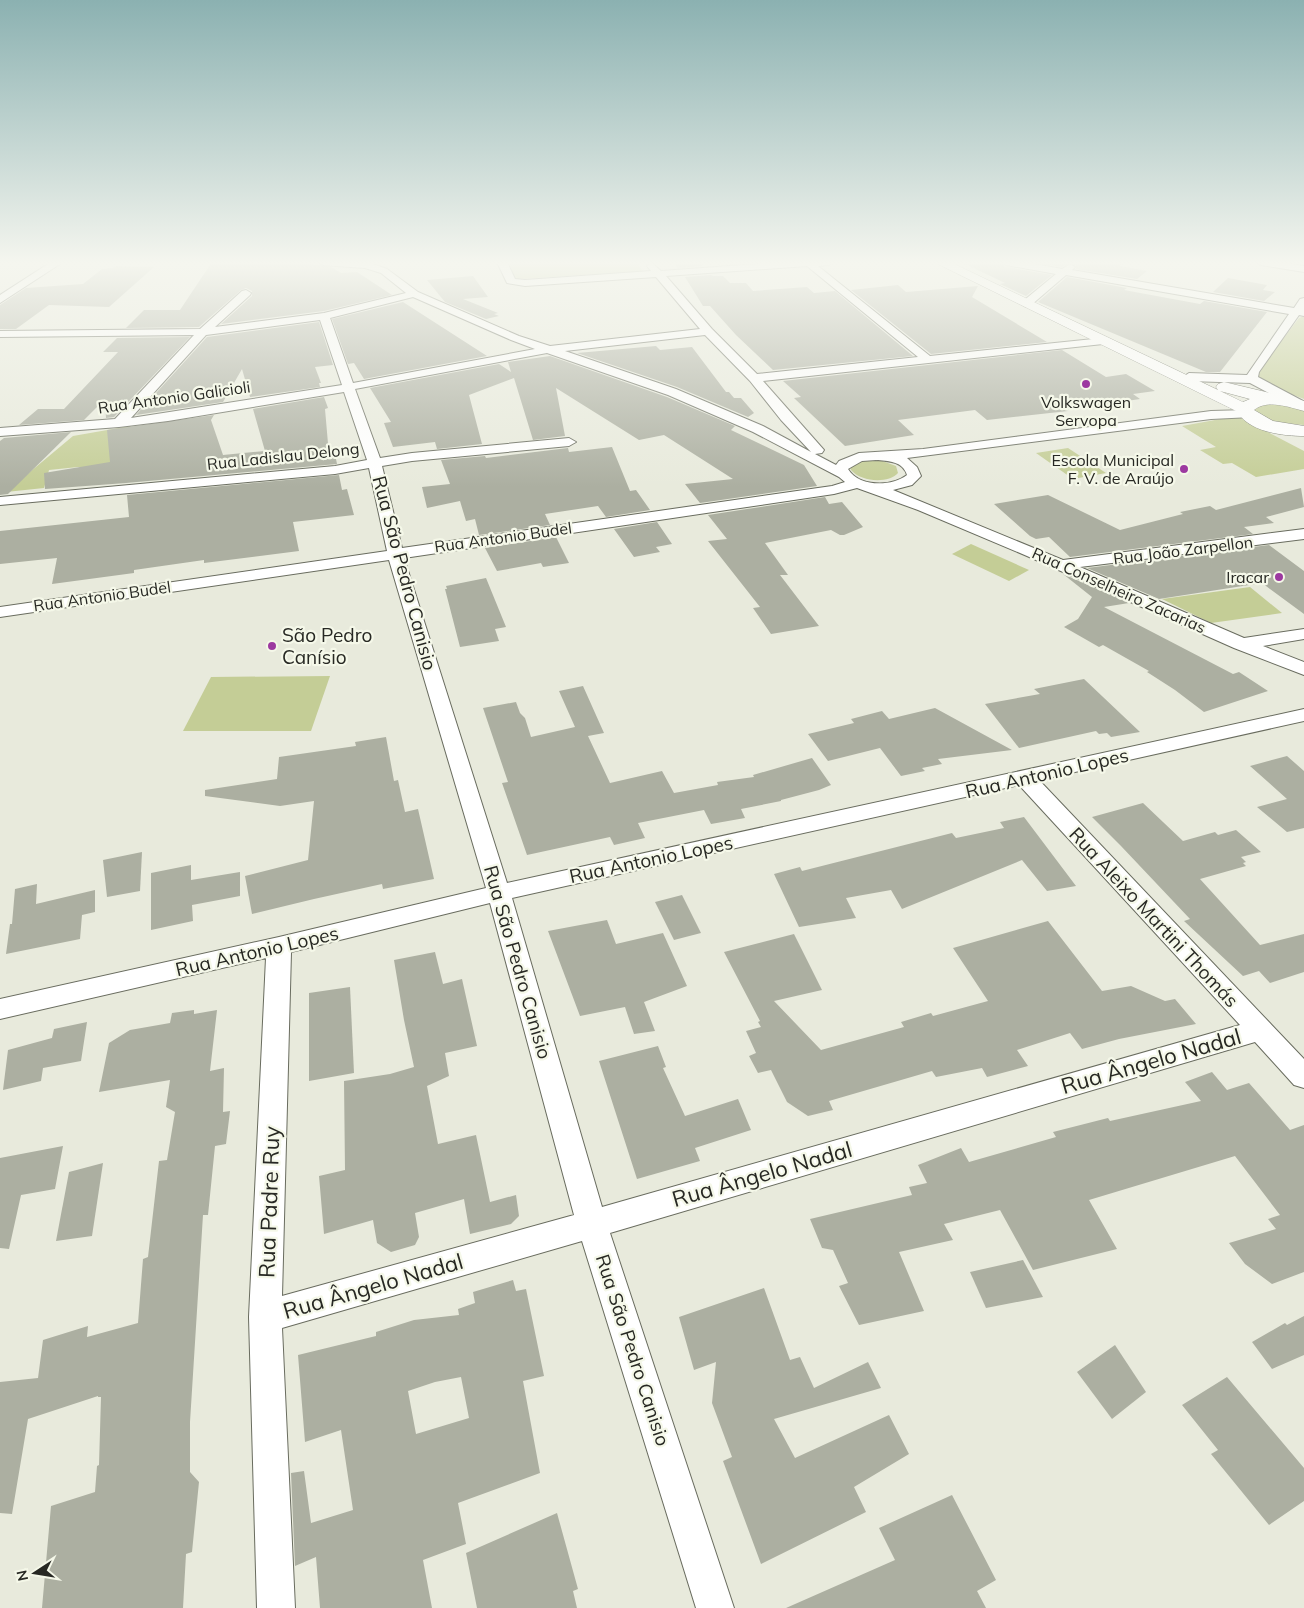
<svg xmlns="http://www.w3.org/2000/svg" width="1304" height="1608" font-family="Mulish,sans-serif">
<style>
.green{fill:#c4cd96}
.building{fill:#acafa1;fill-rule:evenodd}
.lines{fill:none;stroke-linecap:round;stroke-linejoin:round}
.minor-casing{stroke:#696c5f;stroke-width:2}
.secondary-casing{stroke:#696c5f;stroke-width:1}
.minor{fill:#fff;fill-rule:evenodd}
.secondary{fill:#fff;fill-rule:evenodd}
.poi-dot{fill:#9c39a0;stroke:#f5f8e9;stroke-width:2}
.labels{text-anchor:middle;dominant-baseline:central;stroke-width:4.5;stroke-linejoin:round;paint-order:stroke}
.far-street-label{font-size:16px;fill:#272823;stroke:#f5f8e9}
.far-poi-label{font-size:16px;fill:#272823;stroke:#f5f8e9;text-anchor:end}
.street-label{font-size:19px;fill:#272823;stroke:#f5f8e9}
.poi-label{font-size:19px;fill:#272823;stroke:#f5f8e9;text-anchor:start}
.near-street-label{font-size:22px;fill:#272823;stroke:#f5f8e9}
</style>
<rect width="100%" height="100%" fill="#e8eadc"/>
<!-- green -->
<g class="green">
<path d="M505 262H636L643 271 522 279H514Z"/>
<path d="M1304 316V399L1262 383 1257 378 1263 365 1299 318Z"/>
<path d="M1270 403 1304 410V425L1266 421 1251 407Z"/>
<path d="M1237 416 1304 451V469L1256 477 1232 463 1223 464 1200 450 1216 447 1182 426Z"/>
<path d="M130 426 133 433 109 444V448L119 447 133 479 78 467 49 470 44 488 6 492 73 436Z"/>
<path d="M1068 448 1106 473 1073 479 1036 453Z"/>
<path d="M877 459 896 466 898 473C888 484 861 482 851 470L850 467 856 462Z"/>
<path d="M971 544 1029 570 1009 581 952 554Z"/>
<path d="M1250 587 1282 613 1211 623 1162 599Z"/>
<path d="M330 676 311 731H183L211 677Z"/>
</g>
<!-- building -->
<g class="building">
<path d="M212 262 319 265 331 267 341 273 357 272 392 295 324 311 221 324 252 296V291L246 288 241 290 199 327 126 328 144 310H180Z"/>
<path d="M673 262H699L703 266 678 268Z"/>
<path d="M961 262H999L1006 267 1052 275 1026 296 1000 284 1005 283Z"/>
<path d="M1035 262H1125L1120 266 1147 271 1137 279 1076 269V265L1071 262 1062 267Z"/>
<path d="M116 266 154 267 109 307 49 305 16 329H0V305L26 288 83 284 102 269 113 268Z"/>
<path d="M711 275 713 276H723L730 283H746L753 291 807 287 814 293 835 291 913 356 773 370 736 335 710 306H703L685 277Z"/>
<path d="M473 276 488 297 463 299 498 313 494 314 499 316 486 319 445 302 427 280Z"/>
<path d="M1067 277 1127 288 1124 290 1200 304 1204 301 1267 312 1220 372H1206L1038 302Z"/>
<path d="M1228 278 1267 285 1263 290 1275 292 1264 301 1213 292Z"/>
<path d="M898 285 906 292 978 286 972 297 1047 342 931 354 851 290Z"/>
<path d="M403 302 487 356 364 379 354 363 348 364 332 319Z"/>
<path d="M319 322 333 365 315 367 321 383H319L320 387 250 397 242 369 223 402 136 415 207 337Z"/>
<path d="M190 337 114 417 106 418 105 399 84 420 19 425 38 409H64L118 352H103L117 338Z"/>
<path d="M656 346 660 350 692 347 726 392H729L734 398H741L754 413 748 417 677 387 577 353Z"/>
<path d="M1062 350 1106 377 1126 374 1155 391 1133 394 1140 399 1065 410 1068 411 987 420 975 410 898 420 914 435 845 446 794 398 801 397 783 381Z"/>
<path d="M550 356 667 397 735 426 731 430 804 465 817 486 700 503 685 484 733 479 664 435 639 440 556 388 565 436 533 440 514 378 469 395 482 444 437 449 435 442 393 447 384 423 391 422 370 388 499 364 511 372 508 362Z"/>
<path d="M324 397 328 408 325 409 329 455 335 454 337 464 126 483 45 489 44 473 110 462 107 430 214 415 211 420 223 455 265 451 253 409Z"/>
<path d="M71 432 8 494 0 495V441L4 438Z"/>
<path d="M612 447 630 491 636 490 650 510 606 517 598 506 545 514 550 525 479 535 475 519 466 521 460 501 427 508 422 487 450 484 441 460 485 456 486 458 568 448 569 452Z"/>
<path d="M339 475 342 490 347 489 354 515 293 522 299 551 204 563V560L134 570V573L52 584 57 558 0 564V531L129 517 127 495Z"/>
<path d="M1301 488 1304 507 1266 517 1274 523 1244 527 1253 534 1070 557 1049 537 1036 539 1030 536 994 504 1048 495 1120 530 1183 514 1180 512 1210 506 1216 510Z"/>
<path d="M825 497 829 504 842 502 863 527 844 535H840L831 530 765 543 788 575H780L819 626 771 634 753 608 760 607 708 541 727 539 708 515Z"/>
<path d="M657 522 672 544 656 547 660 552 634 557 614 529Z"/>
<path d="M556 537 569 563 543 567 541 563 497 571 485 548Z"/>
<path d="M1269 545 1304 571V614L1262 583 1159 599 1087 568Z"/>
<path d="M1063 574 1129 603 1104 607 1233 674 1239 672 1268 691 1204 712 1175 690 1147 672 1149 671 1103 645 1099 647 1064 627 1078 619 1092 597Z"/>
<path d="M486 578 506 627 495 629 499 641 460 647 445 589H447L446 586Z"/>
<path d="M1084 679 1140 732 1111 737 1107 733 1099 734 1096 731 1019 748 985 704 1040 694 1034 689Z"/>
<path d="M583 686 604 733 588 736 610 783 662 771 674 793 718 785 717 782 754 777 753 775 812 758 831 785 819 790 781 800V801L741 809 745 818 711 824 704 810 638 823 645 838 614 845 610 837 527 855 502 783 508 782 483 708 516 702 520 713 525 718 531 737 575 727 559 691Z"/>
<path d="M935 708 1012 750 938 759 942 764 922 768 925 771 901 776 880 748 828 761 808 734 854 723 851 719 882 711 889 719Z"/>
<path d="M386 737 394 781 398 780 405 812 418 809 434 879 383 889 382 884 314 899 252 914 245 876 308 860 314 801 280 806 205 796V790L277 779 279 757 356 746 355 742Z"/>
<path d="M1287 756 1304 771V828L1287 832 1257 807 1287 799 1250 766Z"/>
<path d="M1143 803 1183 841 1215 832 1218 835 1236 830 1261 852 1241 857 1246 862 1243 863 1246 866 1200 879 1260 945 1304 934V972L1270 983 1259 971 1243 976 1184 921 1190 919 1121 846 1092 817Z"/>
<path d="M1024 817 1076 886 1047 891 1022 860 902 909 891 890 846 898 856 918 799 927 774 874 800 867 802 871 952 833 956 838 1004 828 1000 822Z"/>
<path d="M142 852 140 891 107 897 103 860Z"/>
<path d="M191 865V880L240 872V896L192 905 193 921 151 930V873Z"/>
<path d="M37 884 36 904 95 890V912L82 915 80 939 6 954 10 924H12L15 889Z"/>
<path d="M682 895 701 933 674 940 655 902Z"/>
<path d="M607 920 616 944 663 933 687 986 644 1002 655 1031 634 1034 625 1007 580 1016 548 931Z"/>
<path d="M1048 921 1102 991 1131 986 1165 1001 1175 999 1196 1024 1119 1039 1082 1049 1070 1033 1017 1050 1028 1066 987 1077 982 1068 936 1077 932 1071 829 1101 833 1110 808 1116 787 1102 771 1070 758 1073 749 1056 756 1053 746 1031 761 1027 758 1022 760 1021 724 952 794 934 822 990 774 1001 821 1050 904 1027 901 1022 931 1013 933 1016 988 1001 953 948Z"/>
<path d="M435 952 443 984 462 979 477 1046 445 1053 449 1076 427 1086 438 1144 476 1135 490 1202 516 1195 519 1216 511 1224 470 1234 464 1199 415 1213 419 1237 415 1245 391 1252 377 1243 373 1220 324 1234 319 1176 345 1170 344 1081 390 1074 414 1067 404 1020 394 960Z"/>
<path d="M350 987 354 1073 309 1081V993Z"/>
<path d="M194 1010V1014L217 1010 210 1071 224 1068 223 1112 230 1111 226 1144 215 1146 208 1215H203L190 1422V1472L199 1482 192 1552 186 1554 183 1608H42L51 1506 95 1492 97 1466 99 1465 101 1397H98V1396L28 1419 12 1514 0 1513V1382L38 1378 43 1340 88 1326 87 1337 138 1323 143 1259 148 1257 159 1161 167 1160 175 1112 166 1107 170 1080 99 1092 109 1043 130 1030 170 1023 172 1013Z"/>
<path d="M87 1022 81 1061 43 1068 41 1081 3 1090 8 1050 52 1038 54 1029Z"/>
<path d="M658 1046 666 1067 663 1068 685 1116 738 1099 751 1130 695 1148 700 1161 637 1179 599 1061Z"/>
<path d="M1212 1072 1227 1090 1249 1083 1290 1130 1304 1125V1272L1272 1284 1245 1264 1229 1243 1276 1229 1268 1219 1280 1215 1235 1156 1089 1200 1117 1249 1033 1270 1000 1210 944 1224 953 1240 899 1252 924 1311 859 1325 839 1286 848 1283 833 1250 822 1248 810 1219 912 1195 909 1187 927 1183 918 1165 961 1148 969 1162 1056 1137 1053 1132 1108 1118 1110 1121 1201 1101 1185 1082Z"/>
<path d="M63 1146 55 1189 21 1195 9 1249 0 1248V1158Z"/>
<path d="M103 1163 92 1236 56 1241 69 1172Z"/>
<path d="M1023 1260 1043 1297 986 1308 970 1272Z"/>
<path d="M513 1280 516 1291 526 1289 544 1376 523 1381 540 1473 458 1503 466 1544 423 1560 432 1608H320L316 1557 295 1566 291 1473 304 1471 311 1523 353 1510 341 1430 305 1442 298 1355 376 1336V1332L414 1320 459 1315 458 1309 475 1303 473 1292ZM461 1377 469 1418 416 1434 408 1391 435 1382Z"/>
<path d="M764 1288 790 1360 800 1357 814 1388 868 1362 881 1388 774 1419 795 1458 889 1415 909 1454 854 1487 866 1512 761 1564 723 1461 732 1457 712 1403 716 1362 694 1370 679 1317Z"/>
<path d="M1304 1316V1355L1272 1369 1252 1342 1285 1323 1287 1325Z"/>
<path d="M1115 1345 1146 1392 1112 1419 1077 1372Z"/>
<path d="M1227 1377 1304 1468V1501L1269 1525 1211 1454 1218 1450 1182 1405Z"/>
<path d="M952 1495 996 1580 977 1591 986 1608H786L895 1560 879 1528Z"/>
<path d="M557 1513 578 1589 573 1591 577 1608H477L466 1553Z"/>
</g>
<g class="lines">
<defs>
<g id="minor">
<path d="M51 262H63L0 303V295Z"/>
<path d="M318 262H367L387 269 418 292 519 336 550 346 700 329 656 277 525 286 507 283 497 262H507L515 279 525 280 651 271 647 266 652 263 661 271 786 262H834L829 265 818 266 930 356 1103 338 1109 341 1103 344 763 381 824 450 822 453 815 454 836 465 839 461 859 453 923 449 1211 411 1247 410 1252 411 1253 414 1252 417 1211 419 907 458 917 467 921 476 912 485 893 490 1063 560 1304 529V539L1080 567 1244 638 1304 629V639L1263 646 1304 662V675L1234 648 1027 556 918 510 857 488 834 494 404 558 507 883 1304 709V721L1039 780 1304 1059V1088L1294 1085 1255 1042 610 1233 734 1608H696L582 1241 282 1328 295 1608H257L249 1317 266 958 0 1019V999L279 937 486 888 389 560 0 617V607L387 551 369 468 335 474 0 505V497L335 466 367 460 344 392 168 421 119 427 0 436V428L115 419 194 335 0 337V331L200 329 242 291 246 290 251 293 250 295 215 327 324 313 406 293 381 273 365 268 323 265ZM807 266 918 357 757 374 712 329 666 276ZM413 297 511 340 535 349 353 383 330 318ZM320 320 342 385 131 418 206 335ZM705 335 750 381 781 420 811 452 763 426 676 389 565 351ZM547 353 668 395 753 432 839 477 845 482 832 486 402 548 382 466 412 461 569 446 576 442 569 438 412 453 380 458 355 389ZM876 460C888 461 903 461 907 475 891 487 859 487 848 469L862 461ZM1019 785 1240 1025 602 1207 512 898ZM490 903 574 1215 282 1296 291 952Z"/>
<path d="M1001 262H1024L1062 269 1070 264 1075 267 1072 270 1294 308 1300 299 1304 298V316L1299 315 1259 372 1258 377 1303 401 1304 406 1295 407 1250 383 1189 381 1183 377 1189 373 1247 375 1289 314 1066 275 1030 306 1026 307 1021 304 1022 302 1056 274 1006 265Z"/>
<path d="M1256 262H1279L1304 266V272L1261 265Z"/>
</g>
<path id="secondary" d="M934 262H950L1218 390 1216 387 1218 384 1224 382 1304 401V411C1289 407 1267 399 1254 410L1273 421 1304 426V436C1284 436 1248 432 1238 412ZM1220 391 1250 399 1243 402Z"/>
</defs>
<!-- minor casing -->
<use href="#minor" class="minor-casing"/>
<!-- secondary casing -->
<use href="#secondary" class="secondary-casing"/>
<!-- minor -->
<use href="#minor" class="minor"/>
<!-- secondary -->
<use href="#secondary" class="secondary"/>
</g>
<!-- sky -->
<linearGradient id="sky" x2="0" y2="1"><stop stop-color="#8bb1b1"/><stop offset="0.54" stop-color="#f5f6ef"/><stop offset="1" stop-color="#f5f6ef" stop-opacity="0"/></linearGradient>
<rect width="1304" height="487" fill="url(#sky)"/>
<!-- markers -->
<g class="poi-dot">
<circle cx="1086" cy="384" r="5"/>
<circle cx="1184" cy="469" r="5"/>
<circle cx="1279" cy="577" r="5"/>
<circle cx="272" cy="646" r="5"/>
</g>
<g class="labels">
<!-- far-street labels -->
<g class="far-street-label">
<text transform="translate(174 397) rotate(-8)">Rua Antonio Galicioli</text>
<text transform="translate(283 456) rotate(-6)">Rua Ladislau Delong</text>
<text transform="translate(503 537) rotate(-8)">Rua Antonio Budel</text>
<text transform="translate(1183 550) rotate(-7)">Rua João Zarpellon</text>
<text transform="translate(1119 590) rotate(24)">Rua Conselheiro Zacarias</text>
<text transform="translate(102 596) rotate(-8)">Rua Antonio Budel</text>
</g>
<!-- far-poi labels -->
<g class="far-poi-label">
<text x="1086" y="402" text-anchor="middle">Volkswagen<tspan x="1086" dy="18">Servopa</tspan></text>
<text x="1174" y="460">Escola Municipal<tspan x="1174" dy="18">F. V. de Araújo</tspan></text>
<text x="1269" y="577">Iracar</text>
</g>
<!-- street labels -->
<g class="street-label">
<text transform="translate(405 573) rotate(75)">Rua São Pedro Canisio</text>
<text transform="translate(1047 773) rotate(-13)">Rua Antonio Lopes</text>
<text transform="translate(651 859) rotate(-12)">Rua Antonio Lopes</text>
<text transform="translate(1154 917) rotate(47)">Rua Aleixo Martini Thomás</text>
<text transform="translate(257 951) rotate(-13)">Rua Antonio Lopes</text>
<text transform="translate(518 962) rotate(74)">Rua São Pedro Canisio</text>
<text transform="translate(633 1350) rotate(72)">Rua São Pedro Canisio</text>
</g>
<!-- poi labels -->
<g class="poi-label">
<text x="282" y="635">São Pedro<tspan x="282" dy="22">Canísio</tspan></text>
</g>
<!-- near-street labels -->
<g class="near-street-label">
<text transform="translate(1151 1061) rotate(-16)">Rua Ângelo Nadal</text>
<text transform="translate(762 1174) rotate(-16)">Rua Ângelo Nadal</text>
<text transform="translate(269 1202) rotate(-88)">Rua Padre Ruy</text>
<text transform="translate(373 1286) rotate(-16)">Rua Ângelo Nadal</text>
</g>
</g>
<!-- north arrow -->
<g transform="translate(35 1573) rotate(258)" stroke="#f5f8e9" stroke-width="4" paint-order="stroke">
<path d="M0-4L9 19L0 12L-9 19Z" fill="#272823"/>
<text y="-8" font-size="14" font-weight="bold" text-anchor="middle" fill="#272823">N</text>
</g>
</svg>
